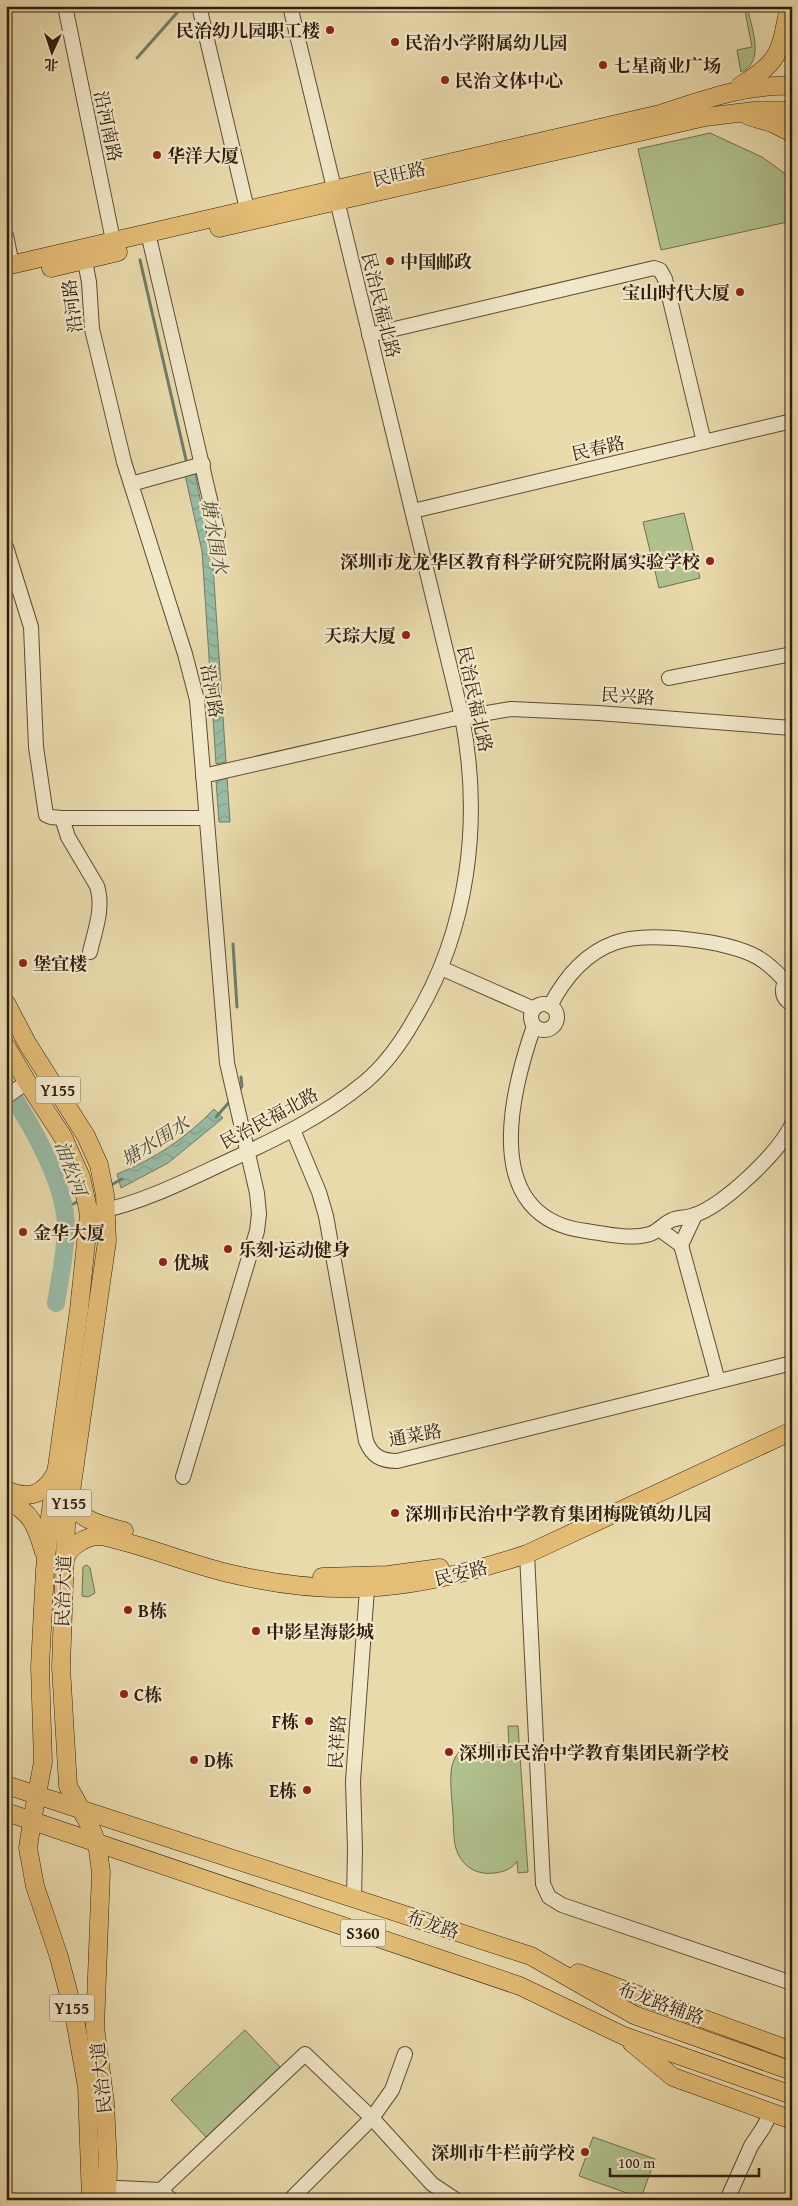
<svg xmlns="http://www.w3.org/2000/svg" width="798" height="2206" font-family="'Gentium Book Plus','Noto Serif SC',serif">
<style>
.green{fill:#b0c18e;stroke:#706f4e}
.water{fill:url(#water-waves);stroke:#6e7c69}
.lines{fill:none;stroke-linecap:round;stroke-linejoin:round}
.stream{stroke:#6e7c69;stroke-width:3}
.river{stroke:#98bba5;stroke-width:18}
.minor-casing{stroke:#5e4c36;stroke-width:16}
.major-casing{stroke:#301d0e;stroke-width:19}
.minor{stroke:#f1e7c9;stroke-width:14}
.major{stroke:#e4bd76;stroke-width:18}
.poi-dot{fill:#8f2418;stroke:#f1e7c9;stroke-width:2}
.labels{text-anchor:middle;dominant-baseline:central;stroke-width:4.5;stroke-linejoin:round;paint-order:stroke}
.shield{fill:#f1e7c9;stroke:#6a5a46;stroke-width:1}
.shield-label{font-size:16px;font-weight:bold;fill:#301d0e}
.poi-label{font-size:18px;font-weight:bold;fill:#301d0e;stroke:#f1e7c9;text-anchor:start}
.street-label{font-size:18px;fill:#301d0e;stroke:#f1e7c9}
.water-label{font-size:19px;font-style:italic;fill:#4f4c3b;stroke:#f1e7c9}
</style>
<defs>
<pattern id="water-waves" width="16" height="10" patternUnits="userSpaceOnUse" patternTransform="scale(1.25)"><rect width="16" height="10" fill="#98bba5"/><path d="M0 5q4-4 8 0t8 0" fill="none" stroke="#83a08d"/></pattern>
</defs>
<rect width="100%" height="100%" fill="#e9daac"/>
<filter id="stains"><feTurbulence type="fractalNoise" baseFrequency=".004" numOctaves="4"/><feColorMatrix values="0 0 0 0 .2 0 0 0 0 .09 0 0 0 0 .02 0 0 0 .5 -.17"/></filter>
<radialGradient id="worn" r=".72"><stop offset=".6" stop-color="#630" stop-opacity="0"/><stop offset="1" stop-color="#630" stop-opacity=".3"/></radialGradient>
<!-- green -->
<g class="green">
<path d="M744 6H747C751 26 766 62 741 72L737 50 752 47Z"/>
<path d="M710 133 762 157 787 175 792 194V221L661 250 638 149Z"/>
<path d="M684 513 700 578 659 588 643 522Z"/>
<path d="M87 1565 90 1568 95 1593 88 1597 82 1596 83 1567Z"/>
<path d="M508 1726H518L528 1872 518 1873 517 1861C511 1870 503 1872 494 1873 481 1875 468 1870 461 1859 452 1847 454 1828 453 1814 452 1801 450 1786 451 1772 454 1740 486 1737 509 1749Z"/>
<path d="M245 2030 280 2067 206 2137 171 2100Z"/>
<path d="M593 2137 655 2159 641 2198 579 2176Z"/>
</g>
<!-- water -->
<g class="water">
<path d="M195 472 213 566 226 762 216 764 202 551 185 475Z"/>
<path d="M227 777 230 822H219L216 780Z"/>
<path d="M22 1100 53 1158 41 1162 28 1130 11 1104Z"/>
<path d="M214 1109 223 1118 168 1163 121 1188 117 1174C155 1159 186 1138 214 1109Z"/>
<path d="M61 1174 68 1197 72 1231 58 1229C61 1212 56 1195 49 1180Z"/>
<path d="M57 1250 71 1251 62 1303 50 1302 56 1268Z"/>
</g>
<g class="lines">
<!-- stream -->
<g class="stream">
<path d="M137 58 183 6"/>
<path d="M140 260 187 464"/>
<path d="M233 944 237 1007"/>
<path d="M238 1092 242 1086 241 1077"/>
<path d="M216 1117 232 1099"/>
<path d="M109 1186 122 1179"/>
<path d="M67 1207 79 1201"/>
</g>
<!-- river -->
<path class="river" d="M6 1086C30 1122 65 1182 66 1226 66 1252 60 1277 56 1303"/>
<defs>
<g id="minor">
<path d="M65 6 115 250"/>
<path d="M199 6 247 209"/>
<path d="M148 233 218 534"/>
<path d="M6 235 12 265"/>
<path d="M83 251 89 282 92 329 124 462 185 654 197 700 227 1063 257 1193 259 1214 257 1231 183 1477"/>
<path d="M369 335 654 268 660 270 665 279 704 442"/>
<path d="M131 484 203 464"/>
<path d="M413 511 792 421"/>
<path d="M6 547 31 627 36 747 46 815 51 817 62 818H206"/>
<path d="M669 678 792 654"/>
<path d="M203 776 452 719 511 709 598 713 792 728"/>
<path d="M62 818 68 837 97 886C104 908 95 930 90 952"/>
<path d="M441 968 534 1009"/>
<path d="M791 977C780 984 780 998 792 1004"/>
<circle cx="544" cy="1017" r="13"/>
<path d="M550 1006C564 979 584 954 614 943 646 931 727 940 757 957 768 963 777 972 786 982"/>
<path d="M534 1026C510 1095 480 1218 586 1231 606 1234 630 1240 650 1234 659 1231 664 1223 672 1220 679 1217 687 1218 694 1215 722 1207 781 1151 792 1124"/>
<path d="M6 1097 27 1082"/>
<path d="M293 1130 319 1192 326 1216 366 1441C372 1456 381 1461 397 1461L792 1363"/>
<path d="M98 1212C144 1202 185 1181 228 1161 276 1139 324 1116 365 1082 385 1065 401 1043 414 1020 469 930 482 820 462 717L290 6"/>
<path d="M659 1229 681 1245 718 1381"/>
<path d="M681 1245 695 1215"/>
<path d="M527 1554 543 1884 549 1897 562 1905 792 1983"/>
<path d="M354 1898 355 1849 353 1781 367 1589"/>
<path d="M98 2187 161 2190 171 2200"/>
<path d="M161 2190 305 2054 372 2118 432 2184 456 2200"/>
<path d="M290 2200 372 2118 392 2090 405 2054"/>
<path d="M727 2200 751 2146 763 2128 771 2113"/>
</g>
<g id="major">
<path d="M740 86C781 61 780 52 789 7"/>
<path d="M748 116 772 123 792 133"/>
<path d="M219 228 705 117 754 111H792"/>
<path d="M6 266 660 114C703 100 746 84 792 86"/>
<path d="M51 268 118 252"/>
<path d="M6 1003 27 1043 86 1136 99 1165 105 1195 107 1241 66 1526 61 1667 68 1786 90 1826 97 1843 101 1872 95 2027 105 2103 108 2166 107 2200"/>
<path d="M6 1046 27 1082 63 1137 81 1177 89 1214 79 1310 50 1517 45 1570 40 1667 43 1762 32 1821 28 1848 35 1886 59 1957 74 2014 87 2087 91 2200"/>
<path d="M6 1490C28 1500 44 1495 55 1474"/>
<path d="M70 1498C75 1520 105 1526 124 1531"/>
<path d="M6 1500C32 1512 36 1526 44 1552"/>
<path d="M64 1561C69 1546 85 1536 101 1536 145 1545 188 1564 232 1574 343 1600 420 1589 527 1554L792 1431"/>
<path d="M322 1577 388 1575 440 1568"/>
<path d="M6 1785 531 1956 634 2015 792 2071"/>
<path d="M6 1812 520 1986 624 2036 792 2095"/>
<path d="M578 1973 792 2051"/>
<path d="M632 2043 673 2077 792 2120"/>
</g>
</defs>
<!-- minor casing -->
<use href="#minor" class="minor-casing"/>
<!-- major casing -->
<use href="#major" class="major-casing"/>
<!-- minor -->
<use href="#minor" class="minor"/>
<!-- major -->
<use href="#major" class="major"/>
</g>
<!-- markers -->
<g class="poi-dot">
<circle cx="330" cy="30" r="5"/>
<circle cx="395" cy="42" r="5"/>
<circle cx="603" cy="65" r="5"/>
<circle cx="445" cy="80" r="5"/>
<circle cx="157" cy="155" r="5"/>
<circle cx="390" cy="261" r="5"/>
<circle cx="740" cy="292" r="5"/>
<circle cx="710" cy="561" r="5"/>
<circle cx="406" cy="635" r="5"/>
<circle cx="23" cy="963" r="5"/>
<circle cx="23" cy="1232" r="5"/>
<circle cx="228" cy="1249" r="5"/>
<circle cx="163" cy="1262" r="5"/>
<circle cx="395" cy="1513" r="5"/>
<circle cx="128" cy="1610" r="5"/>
<circle cx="256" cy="1631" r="5"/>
<circle cx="124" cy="1694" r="5"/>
<circle cx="309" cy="1721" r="5"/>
<circle cx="449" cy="1752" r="5"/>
<circle cx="194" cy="1760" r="5"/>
<circle cx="307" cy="1790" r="5"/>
<circle cx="585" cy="2152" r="5"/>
</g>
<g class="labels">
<!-- shield labels -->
<g class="shield">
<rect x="35.5" y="1076.5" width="45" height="27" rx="4"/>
<rect x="46.5" y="1489.5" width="45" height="27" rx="4"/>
<rect x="340.5" y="1919.5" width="45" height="27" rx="4"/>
<rect x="49.5" y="1994.5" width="45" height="27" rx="4"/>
</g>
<g class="shield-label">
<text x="58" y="1090">Y155</text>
<text x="69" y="1503">Y155</text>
<text x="363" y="1933">S360</text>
<text x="72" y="2008">Y155</text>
</g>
<!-- poi labels -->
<g class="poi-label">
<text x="320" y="30" text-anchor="end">民治幼儿园职工楼</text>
<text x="405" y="42">民治小学附属幼儿园</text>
<text x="613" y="65">七星商业广场</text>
<text x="455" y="80">民治文体中心</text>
<text x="167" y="155">华洋大厦</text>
<text x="400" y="261">中国邮政</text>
<text x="730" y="292" text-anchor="end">宝山时代大厦</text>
<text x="700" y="561" text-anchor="end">深圳市龙龙华区教育科学研究院附属实验学校</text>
<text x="396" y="635" text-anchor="end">天琮大厦</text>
<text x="33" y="963">堡宜楼</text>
<text x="33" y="1232">金华大厦</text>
<text x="238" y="1249">乐刻·运动健身</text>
<text x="173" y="1262">优城</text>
<text x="405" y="1513">深圳市民治中学教育集团梅陇镇幼儿园</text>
<text x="138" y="1610">B栋</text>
<text x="266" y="1631">中影星海影城</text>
<text x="134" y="1694">C栋</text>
<text x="299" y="1721" text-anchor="end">F栋</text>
<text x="459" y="1752">深圳市民治中学教育集团民新学校</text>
<text x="204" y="1760">D栋</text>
<text x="297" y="1790" text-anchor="end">E栋</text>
<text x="575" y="2152" text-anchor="end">深圳市牛栏前学校</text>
</g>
<!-- street labels -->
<g class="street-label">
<text transform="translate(108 126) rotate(78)">沿河南路</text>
<text transform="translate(399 174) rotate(-13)">民旺路</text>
<text transform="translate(381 305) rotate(76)">民治民福北路</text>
<text transform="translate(72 306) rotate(-97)">沿河路</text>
<text transform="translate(598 448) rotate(-13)">民春路</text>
<text transform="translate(212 691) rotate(80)">沿河路</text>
<text transform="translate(628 696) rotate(4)">民兴路</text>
<text transform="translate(475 699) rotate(78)">民治民福北路</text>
<text transform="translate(269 1118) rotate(-28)">民治民福北路</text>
<text transform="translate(415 1435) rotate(-10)">通菜路</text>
<text transform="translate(461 1573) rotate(-14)">民安路</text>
<text transform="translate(63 1591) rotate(-88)">民治大道</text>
<text transform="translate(337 1742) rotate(-86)">民祥路</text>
<text transform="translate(433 1924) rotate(18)">布龙路</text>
<text transform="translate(661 2003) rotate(20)">布龙路辅路</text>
<text transform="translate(101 2078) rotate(-96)">民治大道</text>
</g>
<!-- water labels -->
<g class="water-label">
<text transform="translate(215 536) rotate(80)">塘水围水</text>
<text transform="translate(155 1141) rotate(-32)">塘水围水</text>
<text transform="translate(71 1168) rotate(70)">油松河</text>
</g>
</g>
<!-- margin -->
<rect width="798" height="2206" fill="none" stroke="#e9daac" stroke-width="25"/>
<rect x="8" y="8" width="783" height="2191" fill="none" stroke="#301d0e" stroke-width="2.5"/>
<rect x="12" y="12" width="773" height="2181" fill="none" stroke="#301d0e"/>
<!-- north arrow -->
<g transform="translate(52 52) rotate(183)" stroke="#f1e7c9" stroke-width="4" paint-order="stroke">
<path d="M0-4L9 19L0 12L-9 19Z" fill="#301d0e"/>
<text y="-8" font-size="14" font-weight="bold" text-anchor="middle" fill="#301d0e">北</text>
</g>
<!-- scale -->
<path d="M610 2168v8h149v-8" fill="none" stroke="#301d0e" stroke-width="2.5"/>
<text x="618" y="2168" font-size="15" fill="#301d0e" stroke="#f1e7c9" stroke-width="4" paint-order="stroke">100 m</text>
<rect width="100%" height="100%" filter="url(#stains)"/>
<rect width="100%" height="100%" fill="url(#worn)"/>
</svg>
